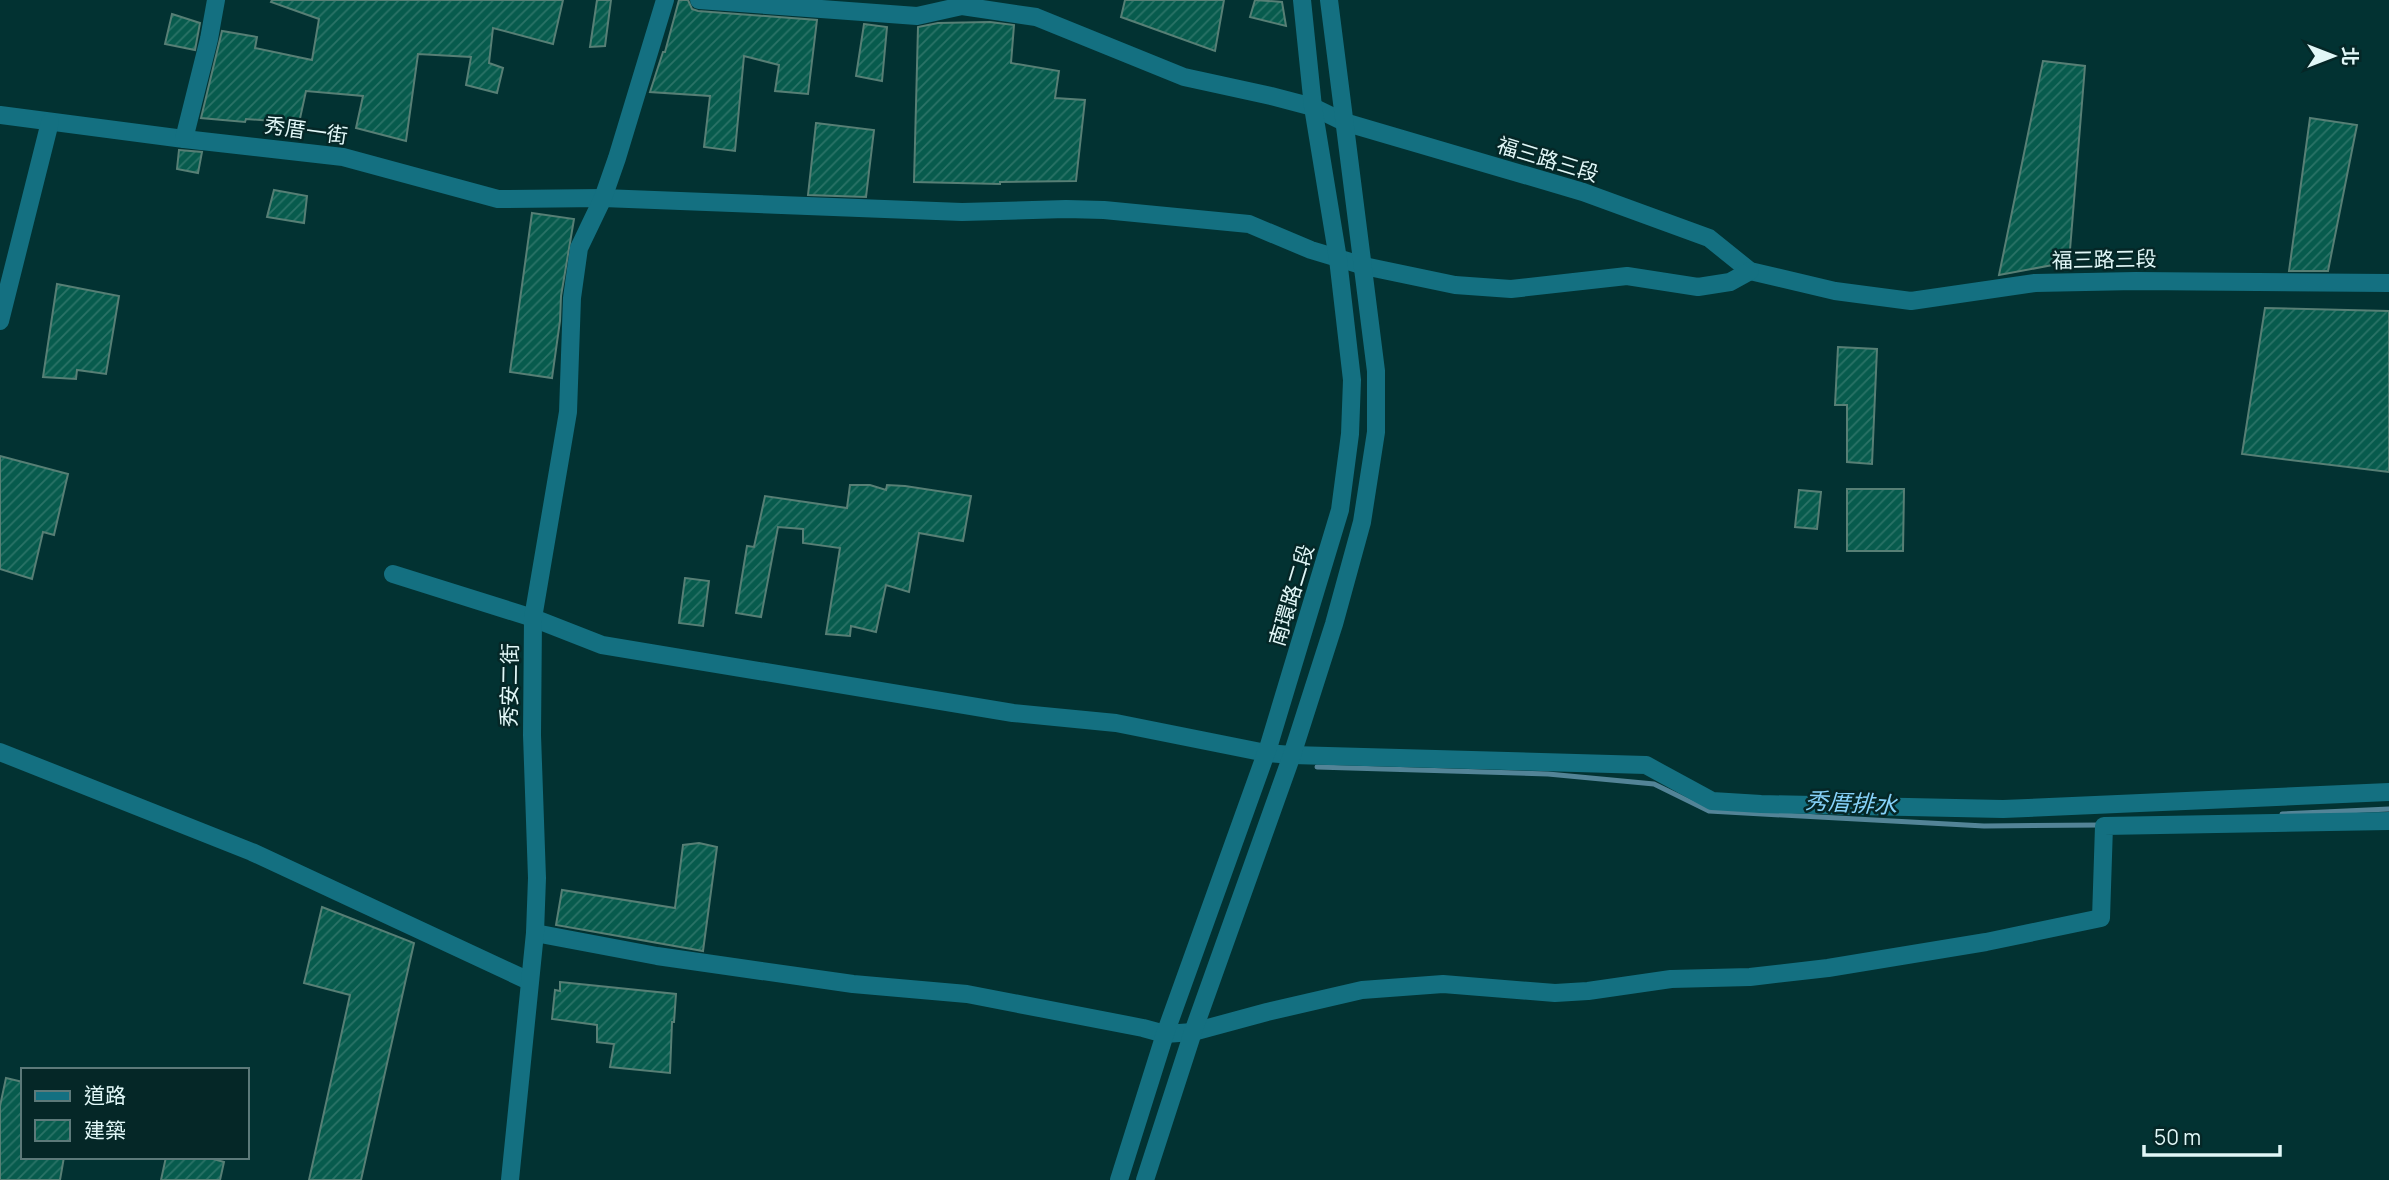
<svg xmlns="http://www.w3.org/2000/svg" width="2389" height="1180" font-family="Manrope,'Noto Sans TC',sans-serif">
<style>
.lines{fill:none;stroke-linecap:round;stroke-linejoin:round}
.stream{stroke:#538497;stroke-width:5}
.building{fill:url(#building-hatch);stroke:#577f75;stroke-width:2}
.minor{stroke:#147081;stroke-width:18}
.labels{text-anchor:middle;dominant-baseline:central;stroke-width:5;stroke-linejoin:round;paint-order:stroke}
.street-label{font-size:21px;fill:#e1f7f7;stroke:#052727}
.water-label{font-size:23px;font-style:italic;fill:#87d2fa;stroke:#052727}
</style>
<defs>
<pattern id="building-hatch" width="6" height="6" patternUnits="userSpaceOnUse" patternTransform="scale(1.75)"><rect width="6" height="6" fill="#075b4d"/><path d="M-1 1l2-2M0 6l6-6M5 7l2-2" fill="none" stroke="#2b7367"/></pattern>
</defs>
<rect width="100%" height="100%" fill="#023232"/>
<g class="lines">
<!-- stream -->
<g class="stream">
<path d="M1317 767 1548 774 1654 784 1709 811 1984 826 2101 825"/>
<path d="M2282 814 2389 809"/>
</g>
</g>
<!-- building -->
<g class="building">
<path d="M272 0H563L553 44 493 28 489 63 503 68 497 93 466 85 471 57 418 54 406 141 356 128 363 96 306 91 299 123 246 119 245 122 201 118 222 31 257 37 255 48 312 60 319 19 271 2Z"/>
<path d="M597 0H611L605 46 590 47Z"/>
<path d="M679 0H688L692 9 698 11 817 20 808 94 775 91 779 65 744 56 735 151 704 147 710 96 650 92 663 52H665Z"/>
<path d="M1125 0H1224L1215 51 1121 17Z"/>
<path d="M1255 0 1282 2 1286 26 1250 17Z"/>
<path d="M172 14 200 23 195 50 165 44Z"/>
<path d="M990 22 1014 25 1011 63 1059 71 1055 98 1085 100 1076 181 1000 182V184L914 182 918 27 938 23Z"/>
<path d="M864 24 887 27 882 81 856 76Z"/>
<path d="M2043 61 2085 66 2069 262 1999 275Z"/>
<path d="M2310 118 2357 125 2328 271H2289Z"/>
<path d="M816 123 874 130 866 197 808 195Z"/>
<path d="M179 150 202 152 198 173 177 169Z"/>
<path d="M274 190 307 196 304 223 267 217Z"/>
<path d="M532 213 574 219 561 296 560 321 552 378 510 372Z"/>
<path d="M57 284 119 296 106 374 77 370 76 379 43 377Z"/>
<path d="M2265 308 2389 311V472L2242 454Z"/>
<path d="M1838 347 1877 349 1872 464 1847 462V405H1835Z"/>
<path d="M0 456 68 474 54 535 43 532 32 579 0 569Z"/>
<path d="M850 485H870L886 490 887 485 905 486 971 496 963 541 919 533 909 592 886 585 876 632 851 626 850 636 826 634 840 548 803 543V529L778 527 761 617 736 613 747 546 754 547 765 496 847 508Z"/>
<path d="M1847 489H1904L1903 551H1847Z"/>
<path d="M1799 490 1821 492 1817 529 1795 527Z"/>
<path d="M685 578 709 581 703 626 679 623Z"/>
<path d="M699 843 717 847 703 951 556 925 562 890 675 908 683 845Z"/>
<path d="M322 907 414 943 361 1180H309L350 995 304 983Z"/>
<path d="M560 982 676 994 674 1022H672L670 1073 610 1067 614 1044 597 1042V1025L552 1019 555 990 560 991Z"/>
<path d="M6 1078 23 1082V1157H64L60 1180H0V1106Z"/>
<path d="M166 1157H206L224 1162 220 1180H161Z"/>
</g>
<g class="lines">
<!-- minor -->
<g class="minor">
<path d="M699 0 917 16 962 6 1036 17 1184 77 1271 96 1313 107 1344 122 1583 192 1709 238 1750 271 1835 291 1911 301 2035 283 2136 281 2389 283"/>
<path d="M0 115 184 139 343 157 498 199 603 198 962 212 1066 209 1104 210 1249 224 1311 250 1364 266 1455 285 1511 289 1627 276 1698 287 1730 282 1750 271"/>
<path d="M184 139 209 39 216 0"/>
<path d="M0 321 50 122"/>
<path d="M393 574 533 618 602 645 1013 713 1116 723 1266 753 1292 755 1646 765 1712 801 1761 804 2003 809 2389 792"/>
<path d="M0 752 252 852 529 981"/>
<path d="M535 933 657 956 853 984 967 994 1143 1028 1165 1034 1193 1032 1267 1012 1362 990 1443 984 1555 993 1588 991 1671 979 1750 977 1828 968 1986 942 2101 918 2104 826 2389 821"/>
<path d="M510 1180 535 933 537 878 532 735 533 618 568 412 572 298 579 248 603 198 617 158 665 0"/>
<path d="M1119 1180 1165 1034 1269 745 1340 510 1350 434 1352 380 1338 259 1313 107 1302 0"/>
<path d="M1145 1180 1193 1032 1292 755 1334 624 1362 522 1376 432V371L1329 0"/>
</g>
</g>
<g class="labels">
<!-- street labels -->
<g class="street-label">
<text transform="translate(306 130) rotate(8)">秀厝一街</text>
<text transform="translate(1548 159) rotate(17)">福三路三段</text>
<text transform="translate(2104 259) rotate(-1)">福三路三段</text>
<text transform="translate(1291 595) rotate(-73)">南環路二段</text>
<text transform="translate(509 685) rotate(-89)">秀安二街</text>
</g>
<!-- water labels -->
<g class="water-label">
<text transform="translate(1851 802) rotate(3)">秀厝排水</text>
</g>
</g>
<!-- legend -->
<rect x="21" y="1068" width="228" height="91" fill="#052727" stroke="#5d7a7a" stroke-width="2"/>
<rect x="35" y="1091" width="35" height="10" fill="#147081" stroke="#5d7a7a" stroke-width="2"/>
<text x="84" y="1103" font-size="21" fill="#e1f7f7">道路</text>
<rect x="35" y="1120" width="35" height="21" fill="url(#building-hatch)" stroke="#5d7a7a" stroke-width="2"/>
<text x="84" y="1138" font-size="21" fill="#e1f7f7">建築</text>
<!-- north arrow -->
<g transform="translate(2333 56) rotate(90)" stroke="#052727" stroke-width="5" paint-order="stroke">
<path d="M0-5L12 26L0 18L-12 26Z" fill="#e1f7f7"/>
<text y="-10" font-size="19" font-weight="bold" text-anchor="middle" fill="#e1f7f7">北</text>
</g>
<!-- scale -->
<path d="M2144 1145v10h136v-10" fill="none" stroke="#e1f7f7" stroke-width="3.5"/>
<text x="2154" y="1145" font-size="21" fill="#e1f7f7" stroke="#052727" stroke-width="5" paint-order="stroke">50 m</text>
</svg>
